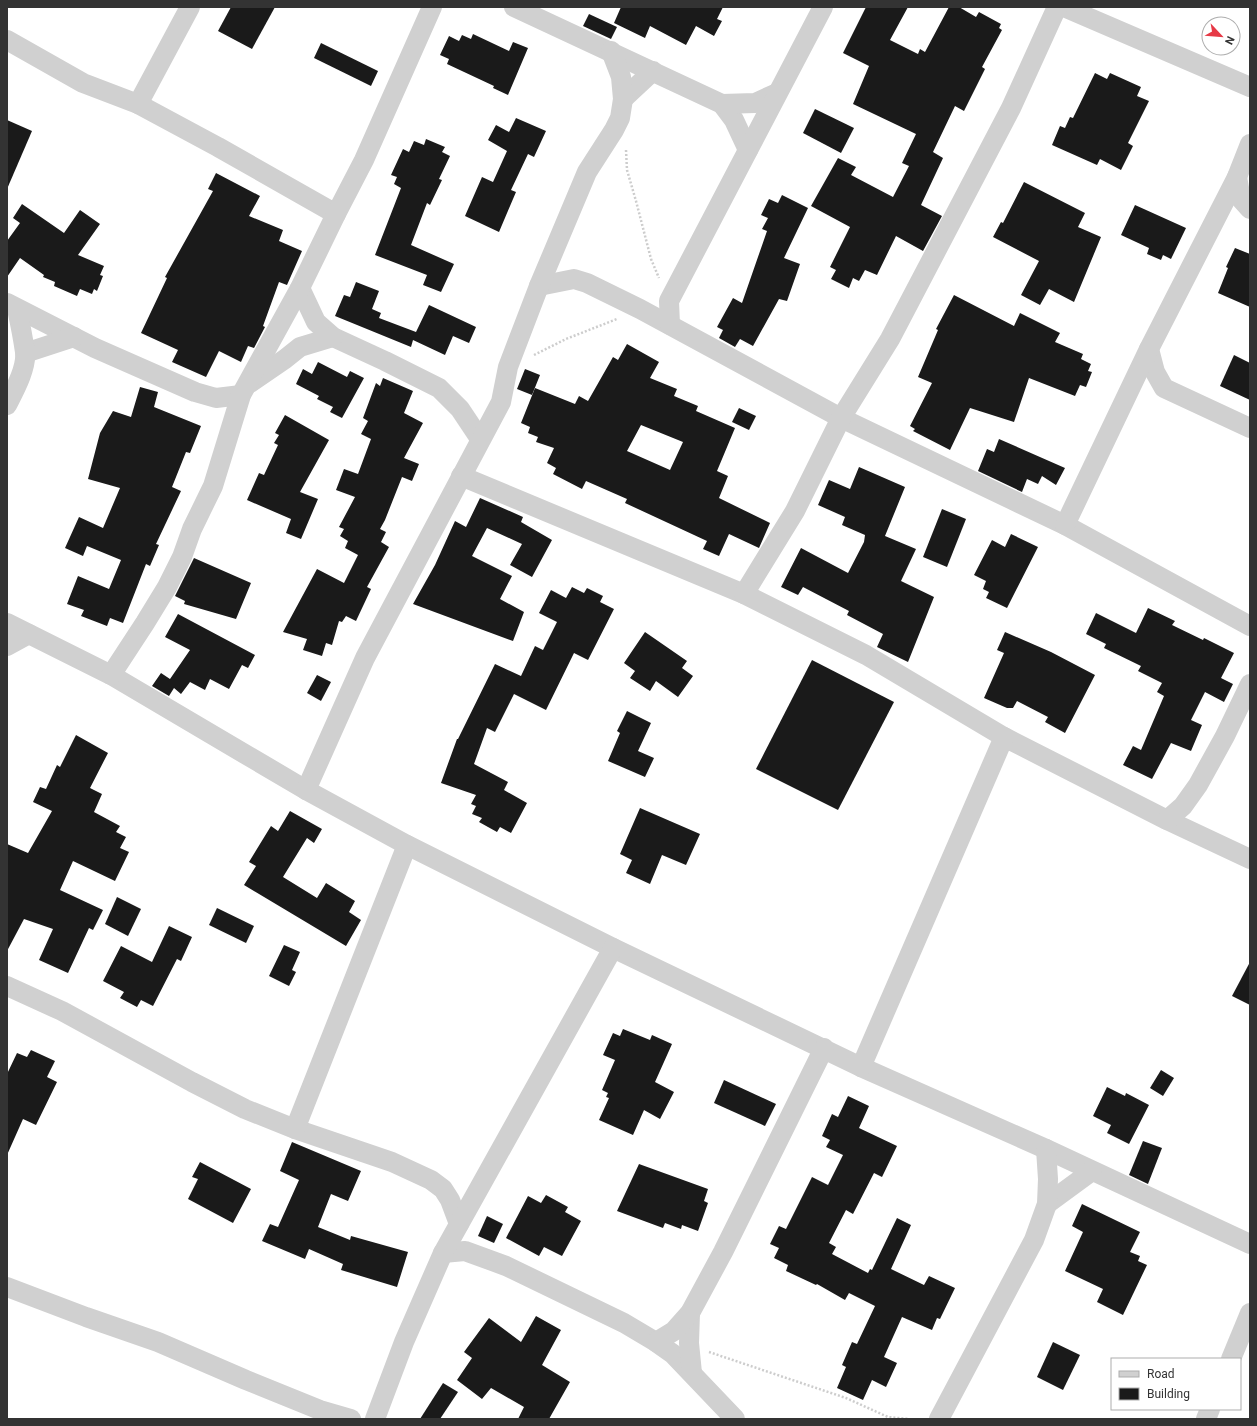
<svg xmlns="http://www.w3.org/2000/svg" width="1257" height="1426" font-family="Roboto,sans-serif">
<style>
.building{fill:#1a1a1a;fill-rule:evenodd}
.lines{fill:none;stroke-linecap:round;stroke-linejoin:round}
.path{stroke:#cdcdcd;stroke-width:2.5;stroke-dasharray:2 2;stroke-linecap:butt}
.street{stroke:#d0d0d0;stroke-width:20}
</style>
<rect width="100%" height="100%" fill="#fff"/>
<!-- building -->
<g class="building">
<path d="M231 7H275L252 49 218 31Z"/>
<path d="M621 7H723L717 19 722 21 714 36 696 26 686 45 650 26 645 38 614 23Z"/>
<path d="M866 7H908L890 40 918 54 920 49 925 52 949 7H959L976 17 979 12 1001 24 999 28 1002 30 982 67 985 69 964 111 955 106 933 152 943 158 921 205 942 216 923 251 896 236 877 275 865 270 859 281 853 278 849 288 831 279 836 270 830 267 850 227 811 206 838 158 856 167 851 175 893 197 909 166 902 163 916 134 853 104 869 66 843 53Z"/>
<path d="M589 14 617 27 611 39 583 26Z"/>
<path d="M473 34 509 51 513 42 528 48 508 95 493 88 494 86 447 64 449 59 440 55 449 36 459 41 462 35 471 39Z"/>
<path d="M321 43 378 71 371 86 314 58Z"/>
<path d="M1095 73 1107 79 1110 73 1141 87 1137 96 1149 101 1128 143 1133 146 1121 170 1100 159 1097 165 1052 145 1060 126 1065 128 1070 117 1073 118Z"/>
<path d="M815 109 854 128 841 153 803 133Z"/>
<path d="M516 118 546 131 534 157 528 154 511 190 516 192 499 232 465 216 482 177 493 182 507 151 488 140 496 125 509 132Z"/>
<path d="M7 120 32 131 7 189Z"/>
<path d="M426 139 445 147 442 152 450 156 439 179 442 180 430 205 427 203 411 245 454 264 441 292 423 285 427 275 375 255 401 188 394 184 397 177 391 175 403 149 409 152 414 141 424 145Z"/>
<path d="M216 173 260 196 249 216 283 230 279 241 302 251 287 285 279 282 263 326 265 327 254 348 248 346 241 362 219 351 206 377 172 362 178 350 141 333 167 278 165 277 213 191 208 189Z"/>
<path d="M1024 182 1085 213 1078 227 1101 237 1074 302 1049 289 1040 305 1021 295 1039 261 993 237 1001 222 1003 223Z"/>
<path d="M782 195 808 208 784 258 800 264 787 301 779 299 753 346 740 339 735 347 719 338 723 330 717 327 733 298 742 303 767 231 762 229 768 218 761 215 769 199 778 203Z"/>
<path d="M22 204 64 233 80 210 100 224 78 255 104 266 100 275 103 276 97 291 94 289 92 294 80 289 77 296 54 286 55 282 43 277 44 275 20 258 7 277V241L20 223 13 218Z"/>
<path d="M1135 205 1186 228 1171 259 1163 255 1161 260 1147 254 1149 248 1121 235Z"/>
<path d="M1235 248 1250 254V307L1218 293 1228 268 1226 267Z"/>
<path d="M356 282 379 291 372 309 381 313 379 318 416 332 429 305 476 327 469 343 453 336 445 355 413 340 411 347 335 316 344 295 350 297Z"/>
<path d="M954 295 1014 326 1020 313 1060 333 1055 342 1083 354 1081 359 1091 364 1088 371 1092 372 1086 387 1080 385 1075 396 1029 378 1014 422 970 408 950 450 913 431 915 429 910 426 932 383 918 377 938 330 936 329Z"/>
<path d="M627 344 659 362 650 378 677 389 674 396 698 406 696 411 735 428 717 471 728 476 719 498 770 523 759 548 729 534 719 556 703 549 707 541 625 503 627 499 586 481 582 489 553 474 556 468 547 463 554 448 536 442 538 437 528 433 530 427 521 423 535 388 575 404 579 396 588 401 613 357 618 360ZM641 425 683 442 670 470 627 451Z"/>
<path d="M1234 355 1250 363V400L1220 386Z"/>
<path d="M318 362 347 377 350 371 364 378 342 418 330 412 333 407 317 399 319 396 296 384 303 369 312 374Z"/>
<path d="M525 369 540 375 532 395 517 389Z"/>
<path d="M383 378 413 391 404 413 423 423 404 458 419 464 412 481 402 477 385 520 380 529 386 532 381 542 389 547 367 587 371 589 356 621 346 616 342 622 339 621 332 645 326 643 322 656 303 650 307 639 283 632 317 569 344 583 358 555 345 548 348 541 340 536 344 529 339 527 355 497 336 490 344 469 358 474 371 439 361 434 368 421 363 418 376 383 380 386Z"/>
<path d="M140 387 158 392 154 407 201 426 190 453 186 452 172 487 181 491 156 544 159 545 150 566 146 564 123 623 110 618 107 626 81 616 84 610 67 604 78 576 109 589 121 560 87 546 83 556 65 548 79 517 103 528 120 488 88 479 100 433 113 411 131 417Z"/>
<path d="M739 408 756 416 749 430 732 422Z"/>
<path d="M285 415 329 440 300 492 318 499 301 539 286 533 291 519 247 500 259 473 264 475 278 445 274 443 279 435 275 433Z"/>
<path d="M999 439 1065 468 1056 485 1042 476 1038 484 1027 479 1022 492 978 471 987 449 994 452Z"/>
<path d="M859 467 905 487 885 536 916 549 901 581 934 597 908 662 877 647 883 634 847 615 849 611 803 587 798 595 781 587 801 548 848 573 864 542 865 535 842 525 845 517 818 505 829 480 850 489Z"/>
<path d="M480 498 523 517 521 522 552 540 532 577 510 565 522 544 487 528 472 556 512 576 500 599 524 612 513 641 413 604 435 565 455 521 466 527Z"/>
<path d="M942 509 966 519 947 567 923 557Z"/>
<path d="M1011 534 1038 547 1007 608 986 598 989 592 983 589 986 581 974 575 992 540 1005 547Z"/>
<path d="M194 558 251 583 236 619 184 604 185 601 175 596Z"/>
<path d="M572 587 584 593 587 588 603 596 600 602 614 609 588 660 574 653 546 710 514 694 495 732 487 728 474 764 508 782 504 790 527 803 511 833 500 827 497 832 479 822 482 818 472 814 476 806 471 804 476 795 441 783 457 739H458L495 664 521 676 535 646 543 650 557 622 539 613 551 590 566 598Z"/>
<path d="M1148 608 1175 621 1172 625 1203 640 1204 638 1234 653 1221 678 1233 684 1224 702 1205 692 1191 720 1202 725 1191 751 1171 743 1152 779 1123 765 1133 746 1141 750 1164 696 1157 692 1162 683 1138 671 1141 666 1104 648 1106 644 1086 634 1096 613 1136 633Z"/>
<path d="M178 614 255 655 248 668 242 665 229 689 210 679 205 690 190 682 181 694 174 688 169 696 152 686 161 673 170 679 190 650 165 637Z"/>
<path d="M645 632 687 661 682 668 693 676 678 697 656 681 650 691 630 678 635 671 624 663Z"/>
<path d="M1005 632 1051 652 1095 675 1065 733 1045 722 1048 717 1017 701 1013 708H1007L984 698 1004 653 997 650Z"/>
<path d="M812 660 894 702 838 810 756 769Z"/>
<path d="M317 675 331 682 321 701 307 693Z"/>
<path d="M627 711 651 723 638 751 654 758 645 777 608 761 620 733 617 731Z"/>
<path d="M76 735 108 753 90 788 102 794 94 812 120 826 116 832 126 837 120 848 129 852 115 881 73 861 60 890 103 910 93 930 89 928 68 973 39 960 53 929 24 919 7 951V844L28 853 52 811 33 802 40 787 46 789 57 765 60 767Z"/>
<path d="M640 808 700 834 686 865 662 855 650 884 626 873 632 860 620 854Z"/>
<path d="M290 811 322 829 314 843 307 838 283 877 317 898 326 883 355 901 349 912 361 920 346 946 244 885 256 866 249 862 271 826 278 831Z"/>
<path d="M117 897 141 909 128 936 105 924Z"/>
<path d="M217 908 254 926 246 943 209 925Z"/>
<path d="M169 926 192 937 181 961 177 959 153 1006 141 1000 137 1007 120 998 124 992 103 981 121 946 152 962Z"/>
<path d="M284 945 300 952 292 970 296 972 289 986 269 976Z"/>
<path d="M1250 962V1005L1232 996Z"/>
<path d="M623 1029 650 1040 652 1035 672 1044 655 1082 674 1092 660 1119 644 1110 633 1135 599 1120 609 1098 606 1097 608 1093 602 1090 615 1060 603 1055 613 1033 620 1036Z"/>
<path d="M31 1050 55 1061 47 1077 57 1082 36 1125 23 1119 7 1155V1074L17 1053 27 1057Z"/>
<path d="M1161 1070 1174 1078 1163 1096 1150 1088Z"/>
<path d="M724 1080 776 1104 765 1126 714 1103Z"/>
<path d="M1107 1087 1125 1096 1126 1093 1149 1105 1129 1144 1107 1133 1111 1125 1093 1116Z"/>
<path d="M848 1096 869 1106 859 1128 897 1146 882 1177 874 1173 853 1214 846 1210 829 1243 836 1247 832 1254 868 1273 870 1269 872 1270 897 1218 911 1225 891 1269 924 1285 929 1276 955 1288 940 1319 937 1318 932 1330 902 1317 884 1357 897 1363 886 1387 872 1380 863 1400 837 1388 846 1367 842 1365 852 1342 857 1344 875 1306 849 1293 845 1300 817 1284 816 1285 786 1271 788 1265 774 1258 779 1248 770 1244 779 1226 786 1229 812 1177 828 1185 843 1155 826 1147 830 1140 822 1136 832 1114 838 1117Z"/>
<path d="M1143 1141 1162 1148 1148 1184 1129 1175Z"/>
<path d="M292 1142 361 1171 348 1201 331 1194 318 1227 350 1240 351 1236 408 1252 397 1287 341 1270 343 1264 309 1249 305 1259 262 1241 270 1224 278 1227 299 1180 280 1171Z"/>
<path d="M200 1162 251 1189 233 1223 188 1199 198 1179 192 1177Z"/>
<path d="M639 1164 708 1189 704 1201 708 1203 698 1231 682 1225 681 1229 665 1223 663 1228 617 1211Z"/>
<path d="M546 1195 568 1207 565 1212 581 1221 562 1256 544 1247 539 1256 506 1238 528 1196 541 1203Z"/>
<path d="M1082 1204 1140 1232 1130 1252 1140 1256 1138 1261 1147 1265 1123 1315 1097 1302 1103 1289 1065 1271 1083 1232 1072 1226Z"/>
<path d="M487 1216 503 1224 494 1243 478 1236Z"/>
<path d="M536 1316 561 1330 542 1365 570 1382 549 1419H518L524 1407 491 1388 482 1399 457 1380 472 1358 464 1352 489 1318 521 1342Z"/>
<path d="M1053 1342 1080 1355 1063 1390 1037 1377Z"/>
<path d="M443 1383 458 1392 440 1419H420Z"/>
</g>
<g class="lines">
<!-- path -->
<g class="path">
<path d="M626 150 627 170 636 201 651 259 659 278"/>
<path d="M534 355 566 339 617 319"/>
<path d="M709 1352 846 1398 888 1417 909 1419"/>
</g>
<!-- street -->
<g class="street">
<path d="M514 7 722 104 734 120 748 150"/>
<path d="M1064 7 1250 87"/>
<path d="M7 40 83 83 138 104 218 147 336 214"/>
<path d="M623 99 653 71"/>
<path d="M138 104 190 7"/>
<path d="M722 104 755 103 777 93"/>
<path d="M1237 177 1241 199 1250 209"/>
<path d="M539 286 574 279 587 283 640 309 841 418 1065 525 1250 626"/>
<path d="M300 288 316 322 333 337 385 361 439 388 460 409 480 439"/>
<path d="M7 303 95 348 195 392 216 398 241 395"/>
<path d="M670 325 669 301 823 7"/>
<path d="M1149 349 1155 372 1164 388 1250 428"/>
<path d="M25 353 74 337"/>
<path d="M250 383 285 359 300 347 333 337"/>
<path d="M7 405C14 391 27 368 25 352 23 338 20 323 17 309"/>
<path d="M461 476 744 594 866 655 1004 737 1167 820 1250 859"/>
<path d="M1065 525 1149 349 1237 177 1250 144"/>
<path d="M744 594 795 511 841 418 890 339 1011 108 1057 7"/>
<path d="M7 623 111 675 306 790 407 845 613 948 861 1067 1046 1149 1250 1244"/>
<path d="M7 646 29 634"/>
<path d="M111 675 145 623 167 587 182 557 192 529 213 486 241 395 300 288 336 214 364 160 432 7"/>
<path d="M306 790 365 658 501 402 508 367 539 286 587 172 614 130 620 118 623 99 621 77 611 51"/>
<path d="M1167 820 1183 806 1198 785 1225 736 1250 684"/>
<path d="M7 986 62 1011 192 1082 245 1109 295 1129 392 1162 431 1180 443 1189 450 1200 459 1224"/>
<path d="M861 1067 1004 737"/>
<path d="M295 1129 407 845"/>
<path d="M1047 1204 1092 1171"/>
<path d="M443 1253 465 1251 506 1266 624 1323 656 1342 673 1354 735 1419"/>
<path d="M7 1287 86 1317 158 1342 246 1380 320 1410 351 1419"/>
<path d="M690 1313 689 1343 692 1373"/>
<path d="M656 1342 674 1331 690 1313 723 1252 824 1048"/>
<path d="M1231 1359 1250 1313"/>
<path d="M375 1419 404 1342 443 1253 613 948"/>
<path d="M939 1419 1034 1240 1047 1204 1048 1179 1046 1149"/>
<path d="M1206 1419 1210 1409"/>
</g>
</g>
<!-- border -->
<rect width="1257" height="1426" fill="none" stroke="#333333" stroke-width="16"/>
<!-- legend -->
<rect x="1111" y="1358" width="130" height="52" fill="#ffffff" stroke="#adadad"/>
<rect x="1119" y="1371" width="20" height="6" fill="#d0d0d0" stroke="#adadad"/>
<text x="1147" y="1378" font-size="12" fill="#333333">Road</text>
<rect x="1119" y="1388" width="20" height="12" fill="#1a1a1a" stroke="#adadad"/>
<text x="1147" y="1398" font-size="12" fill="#333333">Building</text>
<!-- north arrow -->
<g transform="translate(1221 36) rotate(116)"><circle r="19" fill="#ffffff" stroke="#adadad"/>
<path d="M0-3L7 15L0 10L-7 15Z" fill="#e63946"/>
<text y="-6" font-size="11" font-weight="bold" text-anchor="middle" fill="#333333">N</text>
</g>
</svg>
